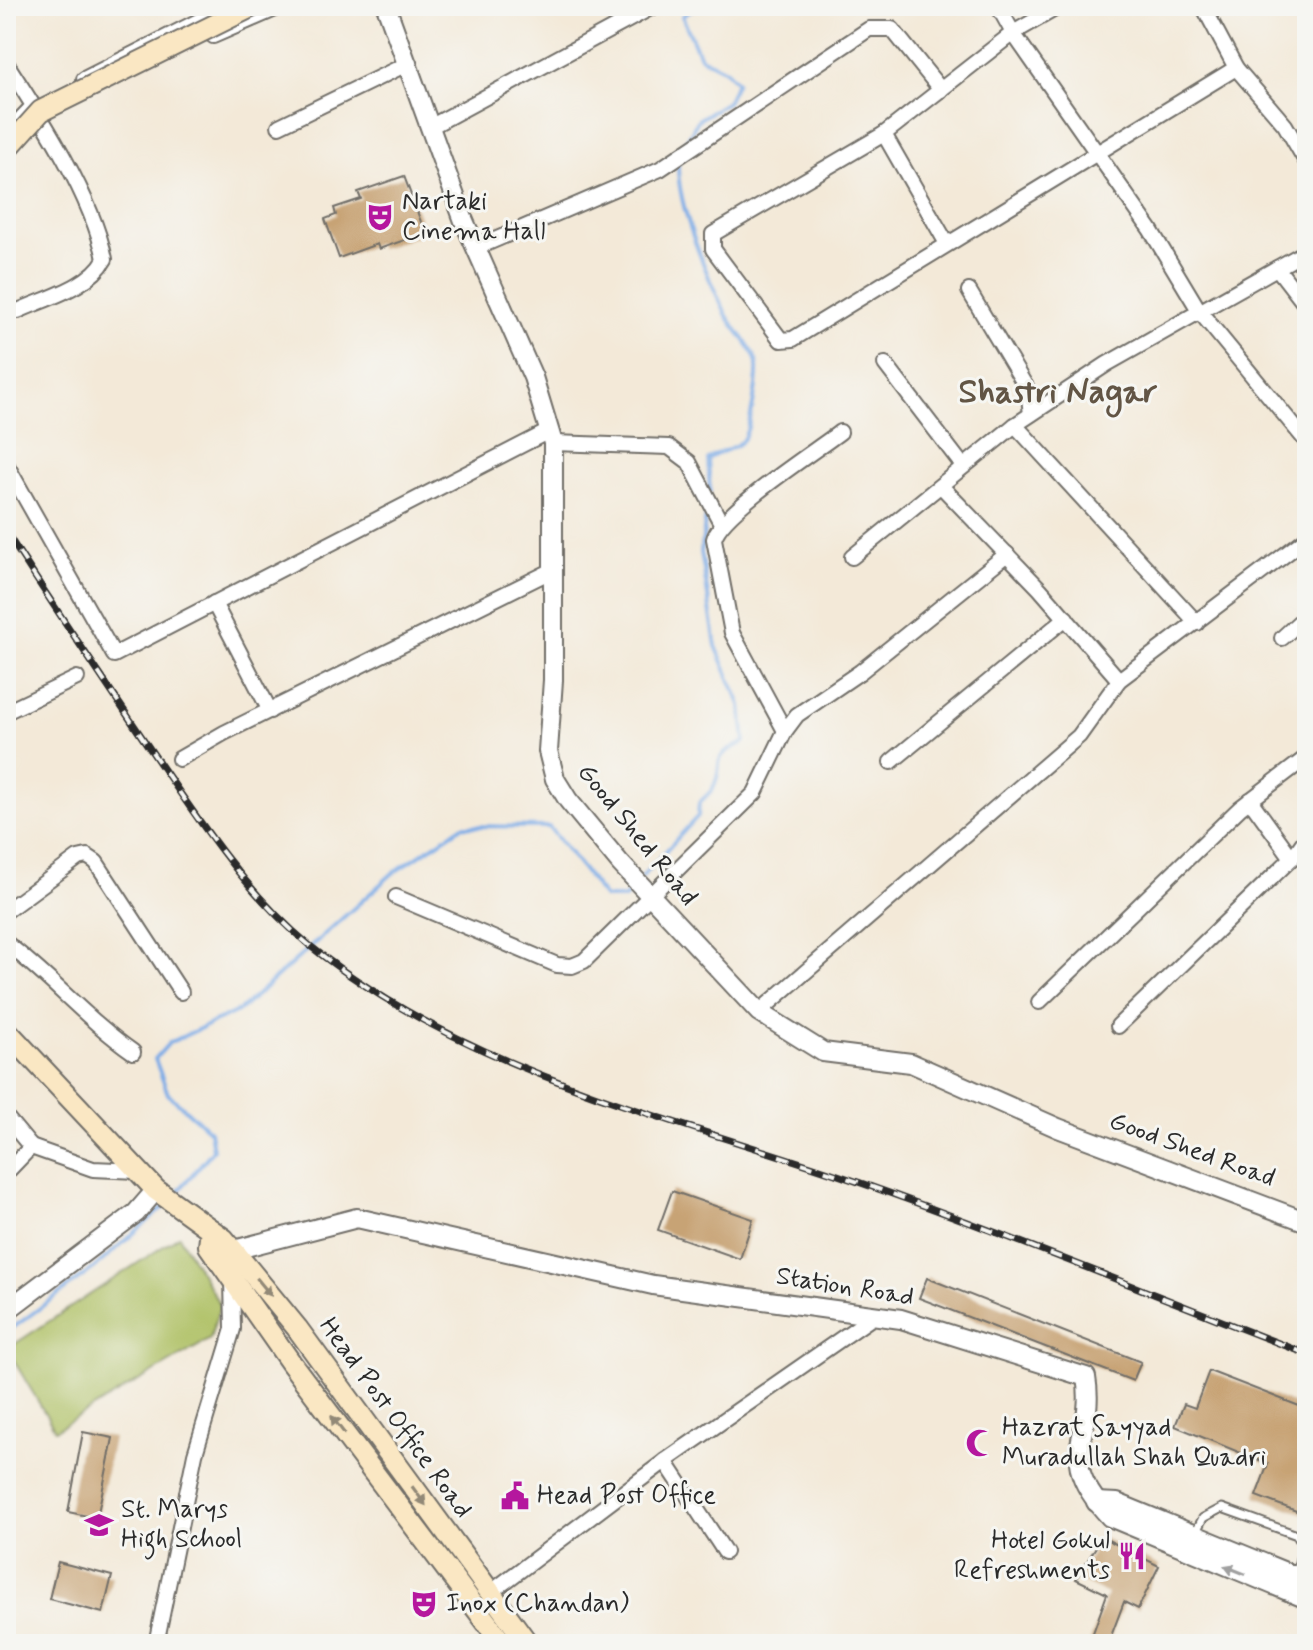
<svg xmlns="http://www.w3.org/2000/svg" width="1313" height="1650" font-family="Mynerve,sans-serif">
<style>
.green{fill:#aec063;stroke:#6c7647;stroke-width:2}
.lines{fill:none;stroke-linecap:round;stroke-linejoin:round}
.stream{stroke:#7babe6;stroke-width:4}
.building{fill:#c7a374}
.service-casing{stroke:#716e68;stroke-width:11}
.minor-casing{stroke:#716e68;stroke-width:18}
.tertiary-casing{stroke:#716e68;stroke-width:22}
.secondary-casing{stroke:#716e68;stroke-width:24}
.service{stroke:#fff;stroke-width:7}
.minor{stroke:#fff;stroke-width:14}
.tertiary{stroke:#fff;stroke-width:18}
.secondary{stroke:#fae7c3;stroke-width:20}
.rail-casing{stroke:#2b2b2b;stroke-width:7}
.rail{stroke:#f6f6f2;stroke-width:4;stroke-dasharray:12;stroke-linecap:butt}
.secondary-bridge-casing{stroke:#716e68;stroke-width:24;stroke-linecap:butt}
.secondary-bridge{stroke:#fae7c3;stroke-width:20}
.oneway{fill:#928977}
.oneway2{fill:#a0a0a0}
.labels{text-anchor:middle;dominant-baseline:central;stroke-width:6;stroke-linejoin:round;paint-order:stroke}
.poi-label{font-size:26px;fill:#2b2b2b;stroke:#f6f6f2;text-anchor:start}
.street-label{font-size:26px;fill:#2b2b2b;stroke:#f6f6f2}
.district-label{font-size:34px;font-weight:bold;fill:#625545;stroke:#f6f6f2}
</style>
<rect width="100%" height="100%" fill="#f6f6f2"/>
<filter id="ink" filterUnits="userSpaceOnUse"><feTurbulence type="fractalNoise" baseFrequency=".0125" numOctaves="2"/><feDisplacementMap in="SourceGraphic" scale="16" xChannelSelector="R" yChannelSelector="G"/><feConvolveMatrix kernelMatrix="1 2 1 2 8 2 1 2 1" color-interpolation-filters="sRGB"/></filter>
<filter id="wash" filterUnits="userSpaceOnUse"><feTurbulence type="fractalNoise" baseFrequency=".006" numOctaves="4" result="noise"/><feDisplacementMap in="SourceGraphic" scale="32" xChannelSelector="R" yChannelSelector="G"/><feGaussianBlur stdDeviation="1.8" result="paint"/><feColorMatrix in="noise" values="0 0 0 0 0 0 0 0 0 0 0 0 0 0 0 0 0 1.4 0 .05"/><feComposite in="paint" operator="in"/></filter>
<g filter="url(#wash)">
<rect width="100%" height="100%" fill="#f3e9d8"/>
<!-- green -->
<path class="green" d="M179 1236 220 1305 210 1339 55 1430 7 1349Z"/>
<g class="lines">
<!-- stream -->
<g class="stream">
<path d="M1299 6 1307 16"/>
<path d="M683 147 698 120 727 102 737 82 725 70 700 57 682 16 699 6"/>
<path d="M678 163C677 206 706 274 726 314 734 329 751 344 756 360 760 372 750 434 741 442 732 450 717 452 708 459L710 492"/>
<path d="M642 877 698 816 699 803C703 799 710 793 713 788 727 761 705 760 745 742L741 705 716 646 701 552 707 508"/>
<path d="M175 1195 213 1150 210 1131 168 1094 155 1059 169 1043 240 1010 393 873 463 826 549 827 605 898H625L634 887"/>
<path d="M6 1333 94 1268 167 1204"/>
</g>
</g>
<g id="blocks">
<!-- building -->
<g class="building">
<path d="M404 176 425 233 379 249 377 244 339 258 325 219 336 215 334 208 361 199 358 192Z"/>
<path d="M672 1191 753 1219 740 1259 658 1230Z"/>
<path d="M927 1278 1141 1362 1133 1381 919 1298Z"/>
<path d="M1209 1371 1307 1409V1515L1256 1496 1268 1464 1175 1426 1184 1404 1195 1408Z"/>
<path d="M83 1432 113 1438 97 1518 68 1512Z"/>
<path d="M1102 1537 1159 1566 1138 1609 1124 1602 1108 1644H1089L1107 1594 1076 1579Z"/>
<path d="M58 1562 112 1576 103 1613 49 1599Z"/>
</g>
</g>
</g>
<g filter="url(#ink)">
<use href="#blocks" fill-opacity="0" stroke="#716e68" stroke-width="2"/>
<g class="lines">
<defs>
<path id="service" d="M1195 1533 1203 1518 1222 1508 1297 1535 1303 1546 1296 1575"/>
<g id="minor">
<path d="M998 6 1013 33 1150 229 1200 312 1307 442"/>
<path d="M1060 6 1013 33 884 134 713 234V249L781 340 793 339 1236 68"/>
<path d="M1203 6 1236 68 1285 125 1307 163"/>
<path d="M213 36 282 6"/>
<path d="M6 63C41 117 92 196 105 259 90 287 46 298 18 311"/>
<path d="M84 79 228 6"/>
<path d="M279 126 409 63"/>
<path d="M430 127 654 6"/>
<path d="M6 134 33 106"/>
<path d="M884 134 946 242"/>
<path d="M476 248 660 169 869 29H892L941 90"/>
<path d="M1277 268 1307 307"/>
<path d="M969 291 1028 390 1031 414"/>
<path d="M885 364 963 466"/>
<path d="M1015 425 1197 623"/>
<path d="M553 443 669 447 689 462 721 523"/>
<path d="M6 464 114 655 549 431"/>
<path d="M942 487 1040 589 1119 680"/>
<path d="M852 557 1015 425 1107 364 1307 251"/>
<path d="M214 603 270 711"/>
<path d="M1282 638 1307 615"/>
<path d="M6 712 77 678"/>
<path d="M785 731 732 633 714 539C720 512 814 452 840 432"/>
<path d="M179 759 224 733 553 570"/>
<path d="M891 762 1066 618"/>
<path d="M1292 858 1307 837"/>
<path d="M396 897 557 965 572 966 584 961 755 793 785 731 797 715 860 672 1007 554"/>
<path d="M6 911 78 858 87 856 96 862 181 992"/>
<path d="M6 943C51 977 87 1020 133 1052"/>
<path d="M1039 1002 1240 808 1307 757"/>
<path d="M759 1012 1079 736 1119 680 1307 538"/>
<path d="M1118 1026 1292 858 1250 800"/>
<path d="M6 1117 31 1147 6 1173"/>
<path d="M31 1147 93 1169 138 1171"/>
<path d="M665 1461 874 1316"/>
<path d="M490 1593 665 1461 725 1552"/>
<path d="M156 1644 195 1454 233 1329 232 1278"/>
</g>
<g id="tertiary">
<path d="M386 6 464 221 533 377 553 443V680L548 751 555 779 568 800 620 863 759 1012 823 1052 911 1063 1058 1128 1307 1222"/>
<path d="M234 1250 357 1218 653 1285 901 1319 1086 1377C1097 1441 1050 1453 1110 1517L1307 1599"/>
<path d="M6 1311 136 1213 156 1190"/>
<path d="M1096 1502 1117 1503 1307 1581"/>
</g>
<g id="secondary">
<path d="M6 1030 156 1190 224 1239 297 1328 528 1644"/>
<path d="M211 1230 209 1246 291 1363 503 1644"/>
</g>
</defs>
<!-- service casing -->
<use href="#service" class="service-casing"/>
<!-- minor casing -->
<use href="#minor" class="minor-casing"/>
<!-- tertiary casing -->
<use href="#tertiary" class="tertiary-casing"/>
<!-- secondary casing -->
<use href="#secondary" class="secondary-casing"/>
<!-- service -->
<use href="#service" class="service"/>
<!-- minor -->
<use href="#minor" class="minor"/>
<!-- tertiary -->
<use href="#tertiary" class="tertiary"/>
<!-- secondary -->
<use href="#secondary" class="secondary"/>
<defs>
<path id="rail" d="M6 532C52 604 100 675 148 746 195 815 244 891 309 945 462 1068 653 1113 835 1174 993 1228 1150 1294 1307 1354"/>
</defs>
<!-- rail casing -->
<use href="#rail" class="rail-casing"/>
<!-- rail -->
<use href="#rail" class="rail"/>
<defs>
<path id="secondary-bridge" d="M6 150 41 111 253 6"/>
</defs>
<!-- secondary-bridge casing -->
<use href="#secondary-bridge" class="secondary-bridge-casing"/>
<!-- secondary-bridge -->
<use href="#secondary-bridge" class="secondary-bridge"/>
</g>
<!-- one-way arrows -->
<defs><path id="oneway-solid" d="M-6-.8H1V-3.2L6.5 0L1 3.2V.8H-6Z" transform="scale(2)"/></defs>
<g class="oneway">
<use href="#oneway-solid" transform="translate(264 1287) rotate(51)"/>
<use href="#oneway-solid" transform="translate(338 1425) rotate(-127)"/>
<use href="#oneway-solid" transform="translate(419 1496) rotate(54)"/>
</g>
<use class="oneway2" href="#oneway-solid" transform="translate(1235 1570) rotate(-158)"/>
</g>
<!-- icons -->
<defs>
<symbol id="theatre-bare" viewBox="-9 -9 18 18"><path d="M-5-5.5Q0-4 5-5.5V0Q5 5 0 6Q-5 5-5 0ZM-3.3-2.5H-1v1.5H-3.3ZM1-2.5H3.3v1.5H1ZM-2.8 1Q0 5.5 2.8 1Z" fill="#b5179e" stroke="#f6f6f2" stroke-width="2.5" paint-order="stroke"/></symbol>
<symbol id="mosque-bare" viewBox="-9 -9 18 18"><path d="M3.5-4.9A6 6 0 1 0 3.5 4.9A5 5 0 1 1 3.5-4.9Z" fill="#b5179e" stroke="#f6f6f2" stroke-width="2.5" paint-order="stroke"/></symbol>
<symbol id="civic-bare" viewBox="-9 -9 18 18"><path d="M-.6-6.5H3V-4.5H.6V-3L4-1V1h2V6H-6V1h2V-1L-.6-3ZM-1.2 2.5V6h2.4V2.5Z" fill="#b5179e" stroke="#f6f6f2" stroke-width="2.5" paint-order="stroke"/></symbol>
<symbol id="school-bare" viewBox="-9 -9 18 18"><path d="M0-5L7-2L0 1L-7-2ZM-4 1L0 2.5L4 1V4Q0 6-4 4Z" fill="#b5179e" stroke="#f6f6f2" stroke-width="2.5" paint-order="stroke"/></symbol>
<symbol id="restaurant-bare" viewBox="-9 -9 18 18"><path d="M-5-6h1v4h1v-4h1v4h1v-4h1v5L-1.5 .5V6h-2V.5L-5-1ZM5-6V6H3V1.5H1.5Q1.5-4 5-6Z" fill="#b5179e" stroke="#f6f6f2" stroke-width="2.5" paint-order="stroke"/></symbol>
</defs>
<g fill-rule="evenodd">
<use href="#theatre-bare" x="360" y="197" width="40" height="40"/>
<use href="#mosque-bare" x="960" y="1423" width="40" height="40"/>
<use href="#civic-bare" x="495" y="1476" width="40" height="40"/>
<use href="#school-bare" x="79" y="1505" width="40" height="40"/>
<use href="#restaurant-bare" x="1112" y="1536" width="40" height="40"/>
<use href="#theatre-bare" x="404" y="1584" width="40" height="40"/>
</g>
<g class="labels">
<!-- poi labels -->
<g class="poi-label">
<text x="402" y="202">Nartaki<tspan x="402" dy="30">Cinema Hall</tspan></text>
<text x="1002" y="1428">Hazrat Sayyad<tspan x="1002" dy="30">Muradullah Shah Quadri</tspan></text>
<text x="537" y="1496">Head Post Office</text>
<text x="121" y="1510">St. Marys<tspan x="121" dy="30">High School</tspan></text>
<text x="1110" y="1541" text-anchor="end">Hotel Gokul<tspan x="1110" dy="30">Refreshments</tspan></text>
<text x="446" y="1604">Inox (Chandan)</text>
</g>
<!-- street labels -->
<g class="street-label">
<text transform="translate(637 835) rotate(51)">Good Shed Road</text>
<text transform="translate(1192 1150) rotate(20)">Good Shed Road</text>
<text transform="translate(845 1287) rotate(9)">Station Road</text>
<text transform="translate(395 1418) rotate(54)">Head Post Office Road</text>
</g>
<!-- district labels -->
<g class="district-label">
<text x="1058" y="392">Shastri Nagar</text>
</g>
</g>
<!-- margin -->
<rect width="1313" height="1650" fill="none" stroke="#f6f6f2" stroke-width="32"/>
</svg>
